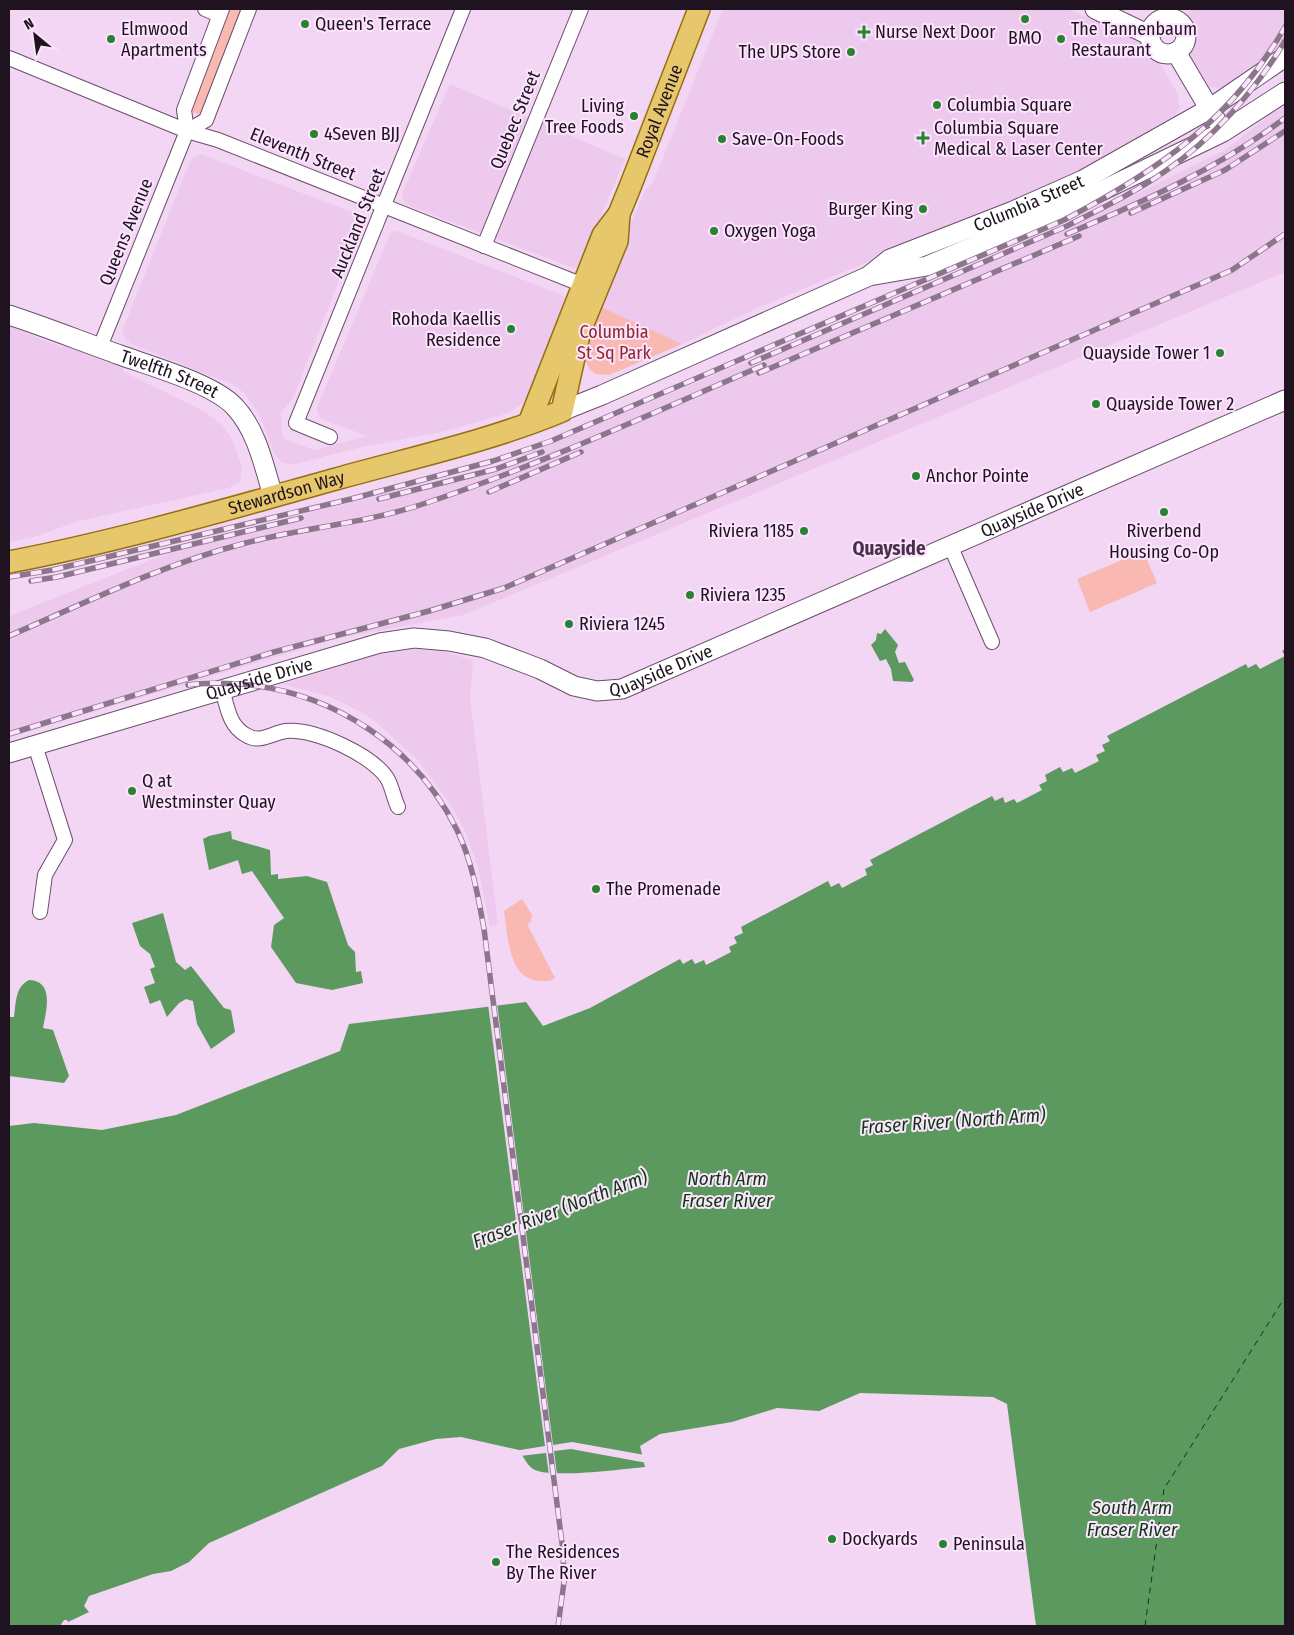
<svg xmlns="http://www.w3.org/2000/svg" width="1294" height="1635" font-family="'Fira Sans Condensed',sans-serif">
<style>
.built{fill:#edc9ee}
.green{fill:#f9b8b2}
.water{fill:#5c995e}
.pier{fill:#f3d5f4}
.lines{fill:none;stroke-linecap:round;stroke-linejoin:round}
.ferry{stroke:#0b3910;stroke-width:1;stroke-dasharray:6 5;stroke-linecap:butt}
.street-casing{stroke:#694f6a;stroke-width:16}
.secondary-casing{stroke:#694f6a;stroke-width:21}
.primary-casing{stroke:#956f11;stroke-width:24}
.street{stroke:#fff;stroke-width:14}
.secondary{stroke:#fff;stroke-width:19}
.primary{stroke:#e6c76c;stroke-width:21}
.rail-casing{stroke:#8b768c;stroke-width:5.5}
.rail{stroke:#fde4fe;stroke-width:4;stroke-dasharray:11;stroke-linecap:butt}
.poi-dot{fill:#288232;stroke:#fde4fe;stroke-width:2}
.labels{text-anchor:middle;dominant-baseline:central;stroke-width:4;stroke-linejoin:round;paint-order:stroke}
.poi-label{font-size:18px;fill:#1e131f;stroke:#fde4fe;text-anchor:start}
.street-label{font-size:18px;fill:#1e131f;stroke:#fde4fe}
.park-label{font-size:18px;fill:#8f2828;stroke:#fde4fe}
.neighbourhood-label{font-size:19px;font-weight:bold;fill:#483049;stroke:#fde4fe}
.water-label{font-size:19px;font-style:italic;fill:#0b3910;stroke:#fde4fe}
</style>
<rect width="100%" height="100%" fill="#f3d5f4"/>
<!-- built -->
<g class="built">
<path d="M723 9H1067L1141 39 1158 61 1177 92 1180 107 1175 115 1065 180 757 308 682 344 597 305 645 190 653 182Z"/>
<path d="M1191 9H1285V50L1223 88 1210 87 1203 82 1186 54 1184 20Z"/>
<path d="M450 84 625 159 580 266 573 268 410 206 404 201 402 194Z"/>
<path d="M1285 103V272L463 615 339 638 9 737V616L201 540 499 465 1068 228 1225 150Z"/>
<path d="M201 154 357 214 361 220 360 227 293 398 281 413 282 435 285 439 314 450 367 436 324 420 319 416 317 408 390 234 394 230 560 294 566 299 567 302 527 400 509 413 446 431 362 447 295 464 282 463 274 453 259 414 244 393 234 385 131 344 123 336V329L190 162 193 158Z"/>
<path d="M9 326 61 347 73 346 120 365 124 372 204 411 222 425 233 441 242 468 240 481 229 488 79 521 34 537 9 542Z"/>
<path d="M412 649 441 651 473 660 470 698 498 925 490 926 478 867 466 833 451 805 418 760 376 722 363 713 331 697 282 684 377 655Z"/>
</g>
<!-- green -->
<g class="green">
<path d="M230 9H243L201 115 190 111Z"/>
<path d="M597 305 682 344 609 375 595 374C574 358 591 326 597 305Z"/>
<path d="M1143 551 1157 583 1090 612 1077 579Z"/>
<path d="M522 899 532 915 531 922 527 924 555 978C550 982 546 981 540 981 508 980 508 935 504 911Z"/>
</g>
<!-- water -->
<g class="water">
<path d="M885 629 898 645 895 652 899 663 905 662 914 680 912 682 893 681 891 669 886 659 880 661 871 645 876 640 877 633 881 634Z"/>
<path d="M1285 649V1626H1036L1007 1404 993 1397 860 1393 819 1411 777 1408 732 1422 660 1434 640 1446 645 1467C624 1469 548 1479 533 1469 527 1465 523 1456 519 1450L461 1437 436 1439 399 1449 382 1466 209 1543 189 1562 171 1571 153 1574 89 1596 84 1606 89 1612 68 1622 67 1620H64L60 1626H9V1126L34 1123 102 1130 176 1115 340 1051 349 1024 526 1002 543 1026 590 1008 680 959 683 964 692 959 695 964 704 960 706 965 731 952 729 947 737 943 734 937 743 933 741 927 828 881 831 887 839 883 842 888 867 875 865 869 873 865 870 860 992 796 995 801 1003 797 1005 803 1014 799 1017 803 1042 790 1039 785 1047 781 1045 775 1060 767 1063 772 1072 768 1075 773 1099 761 1096 755 1105 751 1102 745 1110 741 1107 736 1246 664 1248 668 1256 664 1260 669 1285 656 1282 651Z"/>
<path d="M231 831 232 839 270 850 271 875 278 874V879L307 876 327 882 348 945 355 952 356 972 361 971 363 983 332 990 296 983 271 947 274 925 284 918 252 871 242 874 238 860 209 870 203 839 209 836Z"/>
<path d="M163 913 176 962 185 970 191 966 224 1008 231 1010 235 1032 211 1049 197 1024 193 1001 186 999 179 1003 167 1017 160 1000 150 1004 144 987 155 983 150 969 155 967 150 954 140 946 132 923Z"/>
<path d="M29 980C55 981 46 1011 43 1028L53 1030 69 1076 64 1083 9 1076 10 1017H14C16 1003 15 987 29 980Z"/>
</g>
<!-- pier -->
<path class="pier" d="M497 1003 553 1445 572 1442 645 1455 647 1463 571 1449 554 1451 557 1475H549L546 1453 520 1456 514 1451 545 1446 488 1004Z"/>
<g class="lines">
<!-- ferry -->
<path class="ferry" d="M1145 1626 1164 1489 1285 1297"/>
<defs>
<g id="street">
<path d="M205 9 219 15"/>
<path d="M9 58 187 131 218 140 583 285"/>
<path d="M187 131 206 120 249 9"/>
<path d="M484 246 581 9"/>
<path d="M100 347 187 131 184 110 222 9"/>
<path d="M330 437 296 423 463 9"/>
<path d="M950 545 992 642"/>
<path d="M222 689C227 706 229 726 246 735 260 744 272 733 286 731 314 728 372 755 387 778 392 786 394 799 398 807"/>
<path d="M35 745 65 840 45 875 40 912"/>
</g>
<g id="secondary">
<path d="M1095 9 1149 35"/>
<circle cx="1168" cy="36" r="18"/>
<path d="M1176 52 1216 120"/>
<path id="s1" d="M870 275 890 259 1013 211 1083 180 1209 109 1285 57"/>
<path id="s2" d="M9 315C46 327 83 342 120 355 150 366 212 383 234 406 257 430 264 466 273 496"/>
<path d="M562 411 602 395 869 276 927 266 1072 205 1223 132 1285 92"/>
<path id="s3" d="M9 753 380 643 414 638 449 641 485 648 540 669 574 686 597 691 622 689 1285 400"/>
</g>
<g id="primary">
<path id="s4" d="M529 423 603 235 619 214 630 187 699 9"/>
<path id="s5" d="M9 562C119 541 228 509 336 479 411 458 490 441 562 411L580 331 617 241 619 214"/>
</g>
</defs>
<!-- street casing -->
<use href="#street" class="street-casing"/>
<!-- secondary casing -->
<use href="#secondary" class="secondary-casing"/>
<!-- primary casing -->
<use href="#primary" class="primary-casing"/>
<!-- street -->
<use href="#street" class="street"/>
<!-- secondary -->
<use href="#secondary" class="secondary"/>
<!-- primary -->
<use href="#primary" class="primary"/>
<defs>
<g id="rail">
<path d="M1131 213 1225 170 1285 131"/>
<path d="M1067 234C1143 202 1219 168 1285 118"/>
<path d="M751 363 1067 226C1100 209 1134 193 1164 172 1213 139 1255 91 1285 41"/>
<path d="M759 373 1079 236"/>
<path d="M489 492 581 452"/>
<path d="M379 499 496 469 542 452"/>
<path d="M9 577 52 570 351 499 493 461 551 441 1064 220C1157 171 1231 121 1285 27"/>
<path d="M31 581 57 577 301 518"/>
<path d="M9 636C85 603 161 565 242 544 300 528 362 524 420 505 538 466 650 414 764 365"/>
<path d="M188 685C206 682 224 683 241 684 334 692 416 747 457 830 472 861 478 896 484 929L563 1551 564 1582 558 1626"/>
<path d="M9 734 274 652 429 611 504 588 1232 270 1285 234"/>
</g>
</defs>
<!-- rail casing -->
<use href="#rail" class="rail-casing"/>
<!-- rail -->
<use href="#rail" class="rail"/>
</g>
<!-- markers -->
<g class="poi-dot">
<circle cx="1025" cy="19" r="5"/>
<circle cx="305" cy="24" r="5"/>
<path d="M861.5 24.5h5v5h5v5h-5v5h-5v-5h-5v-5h5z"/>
<circle cx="111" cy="39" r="5"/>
<circle cx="1061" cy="39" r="5"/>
<circle cx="851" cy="52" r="5"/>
<circle cx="937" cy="105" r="5"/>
<circle cx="634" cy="116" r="5"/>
<circle cx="314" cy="134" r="5"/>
<path d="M920.5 130.5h5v5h5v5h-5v5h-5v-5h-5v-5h5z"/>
<circle cx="722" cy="139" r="5"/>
<circle cx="923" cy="209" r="5"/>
<circle cx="714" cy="231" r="5"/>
<circle cx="511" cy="329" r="5"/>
<circle cx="1220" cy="353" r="5"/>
<circle cx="1096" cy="404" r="5"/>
<circle cx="916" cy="476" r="5"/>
<circle cx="1164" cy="512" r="5"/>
<circle cx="804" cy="531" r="5"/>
<circle cx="690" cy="595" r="5"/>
<circle cx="569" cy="624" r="5"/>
<circle cx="132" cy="791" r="5"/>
<circle cx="596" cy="889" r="5"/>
<circle cx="832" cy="1539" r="5"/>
<circle cx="943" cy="1544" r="5"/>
<circle cx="496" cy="1562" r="5"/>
</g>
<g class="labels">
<!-- poi labels -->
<g class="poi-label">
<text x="315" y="24">Queen's Terrace</text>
<text x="121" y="29">Elmwood<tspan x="121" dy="21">Apartments</tspan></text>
<text x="1071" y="29">The Tannenbaum<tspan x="1071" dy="21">Restaurant</tspan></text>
<text x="875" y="32">Nurse Next Door</text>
<text x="1025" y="38" text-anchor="middle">BMO</text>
<text x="841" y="52" text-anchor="end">The UPS Store</text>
<text x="947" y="105">Columbia Square</text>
<text x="624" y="106" text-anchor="end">Living<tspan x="624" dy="21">Tree Foods</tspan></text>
<text x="934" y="128">Columbia Square<tspan x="934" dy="21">Medical &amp; Laser Center</tspan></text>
<text x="324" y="134">4Seven BJJ</text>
<text x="732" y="139">Save-On-Foods</text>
<text x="913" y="209" text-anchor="end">Burger King</text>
<text x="724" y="231">Oxygen Yoga</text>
<text x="501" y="319" text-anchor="end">Rohoda Kaellis<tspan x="501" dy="21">Residence</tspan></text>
<text x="1210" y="353" text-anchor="end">Quayside Tower 1</text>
<text x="1106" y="404">Quayside Tower 2</text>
<text x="926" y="476">Anchor Pointe</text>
<text x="794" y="531" text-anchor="end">Riviera 1185</text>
<text x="1164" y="531" text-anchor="middle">Riverbend<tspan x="1164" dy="21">Housing Co-Op</tspan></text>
<text x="700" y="595">Riviera 1235</text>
<text x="579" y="624">Riviera 1245</text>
<text x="142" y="781">Q at<tspan x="142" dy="21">Westminster Quay</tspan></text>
<text x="606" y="889">The Promenade</text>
<text x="842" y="1539">Dockyards</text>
<text x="953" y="1544">Peninsula</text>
<text x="506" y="1552">The Residences<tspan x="506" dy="21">By The River</tspan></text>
</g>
<!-- street labels -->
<g class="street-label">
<text stroke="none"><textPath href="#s4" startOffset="339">Royal Avenue</textPath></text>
<text transform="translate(515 120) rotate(-68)">Quebec Street</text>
<text transform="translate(303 154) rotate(22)">Eleventh Street</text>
<text stroke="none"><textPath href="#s1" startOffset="175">Columbia Street</textPath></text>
<text transform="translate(358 223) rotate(-68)">Auckland Street</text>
<text transform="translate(126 232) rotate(-68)">Queens Avenue</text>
<text stroke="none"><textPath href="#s2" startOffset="171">Twelfth Street</textPath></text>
<text stroke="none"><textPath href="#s5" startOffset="286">Stewardson Way</textPath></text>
<text stroke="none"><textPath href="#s3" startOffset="1086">Quayside Drive</textPath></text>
<text stroke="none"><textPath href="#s3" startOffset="681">Quayside Drive</textPath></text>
<text stroke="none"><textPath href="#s3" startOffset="261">Quayside Drive</textPath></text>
</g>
<!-- park labels -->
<g class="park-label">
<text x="614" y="332">Columbia<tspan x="614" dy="21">St Sq Park</tspan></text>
</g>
<!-- neighbourhood labels -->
<g class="neighbourhood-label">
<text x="889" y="548">Quayside</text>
</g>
<!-- water labels -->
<g class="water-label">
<text transform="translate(953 1121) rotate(-4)">Fraser River (North Arm)</text>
<text x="727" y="1178">North Arm<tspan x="727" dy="22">Fraser River</tspan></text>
<text transform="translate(560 1209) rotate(-21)">Fraser River (North Arm)</text>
<text x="1132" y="1507">South Arm<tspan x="1132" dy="22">Fraser River</tspan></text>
</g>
</g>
<!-- border -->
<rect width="1294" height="1635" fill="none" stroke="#1e131f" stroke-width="20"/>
<!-- north arrow -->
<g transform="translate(35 35) rotate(331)" stroke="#fde4fe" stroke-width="4" paint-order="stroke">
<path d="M0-4L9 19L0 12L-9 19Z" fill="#1e131f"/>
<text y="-8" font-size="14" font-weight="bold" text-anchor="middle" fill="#1e131f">N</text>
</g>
</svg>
